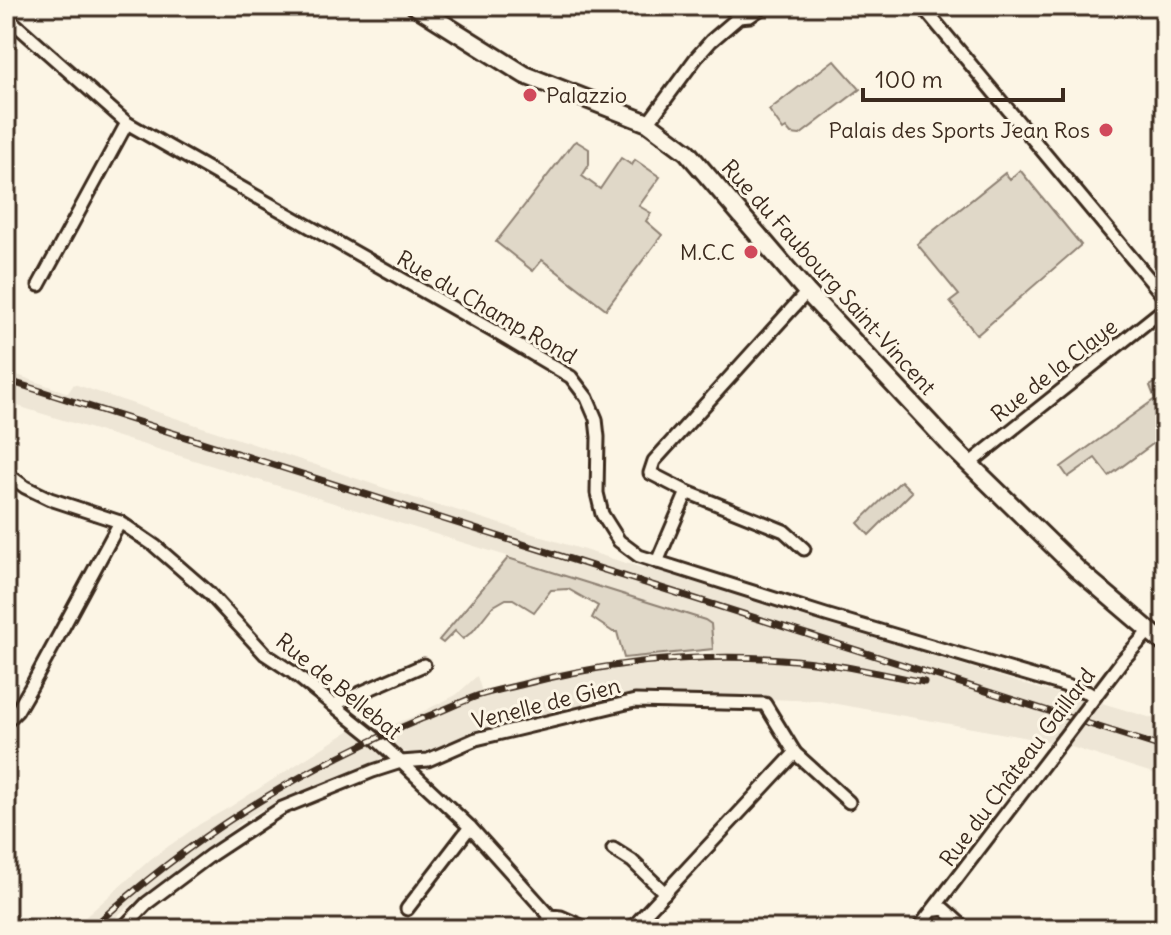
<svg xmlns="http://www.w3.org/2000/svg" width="1171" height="935" font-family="Delius,sans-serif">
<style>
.built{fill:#eee6d6}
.green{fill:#e0d8c8;stroke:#8e8173;stroke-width:2}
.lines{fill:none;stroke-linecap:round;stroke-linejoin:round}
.minor-casing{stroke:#3b2a1e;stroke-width:17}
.secondary-casing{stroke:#3b2a1e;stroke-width:22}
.minor{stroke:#fcf5e5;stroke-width:11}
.secondary{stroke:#fcf5e5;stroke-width:16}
.rail-casing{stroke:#3b2a1e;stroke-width:7}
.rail{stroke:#fcf5e5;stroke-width:4;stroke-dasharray:12;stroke-linecap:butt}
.minor-bridge-casing{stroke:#3b2a1e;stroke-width:17;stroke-linecap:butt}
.minor-bridge{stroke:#fcf5e5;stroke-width:11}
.poi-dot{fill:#d1495b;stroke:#fcf5e5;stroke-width:3}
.labels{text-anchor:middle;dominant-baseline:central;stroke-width:6;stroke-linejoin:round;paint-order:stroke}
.poi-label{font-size:22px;fill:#3b2a1e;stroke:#fcf5e5;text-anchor:end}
.street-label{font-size:22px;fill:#3b2a1e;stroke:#fcf5e5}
</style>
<rect width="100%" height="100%" fill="#fcf5e5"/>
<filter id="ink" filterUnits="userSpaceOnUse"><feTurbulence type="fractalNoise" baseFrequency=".0125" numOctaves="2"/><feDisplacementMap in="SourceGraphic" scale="16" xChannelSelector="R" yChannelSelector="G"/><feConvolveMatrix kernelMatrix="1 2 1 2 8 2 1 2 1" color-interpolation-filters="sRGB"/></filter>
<g filter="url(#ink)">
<!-- built -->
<path class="built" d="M6 371 68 393 74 384 438 506H443L642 568 647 567 1040 689 1085 700 1077 713 1088 719 1102 703 1165 722V777L1068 746 1077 734 1065 728 1057 738 1051 742 820 701 641 694 423 752 409 754 392 746 386 754 377 761 265 808 250 816 119 914 106 929H72L152 858 200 824 230 807 352 729 365 738 374 733 372 731H376L412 717 456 695 477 676 482 692 541 674 646 657 711 655 712 626 699 619 510 557 27 409 6 402Z"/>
<!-- green -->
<g class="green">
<path d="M834 60 860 89 800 135 791 134 786 128 783 130 769 110Z"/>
<path d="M576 141 589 149V165L582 176 600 189 621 158 632 165 635 160 660 177 639 206 651 213 646 221 662 235 606 309 542 260 533 271 496 242 573 143Z"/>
<path d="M1020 170 1081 245 977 335 950 302 959 295 917 244 1005 173 1010 179Z"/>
<path d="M1165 377V392L1156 398 1165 411V435L1109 476 1095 458 1068 477 1061 467 1155 399 1150 386Z"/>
<path d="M901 481 912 492 869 535 858 523Z"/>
<path d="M508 558 705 620 711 624 713 649 624 658 617 632H613L592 618 598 606 568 589 551 590 534 612 513 599H506L492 607 473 631 463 639 455 631 443 643 439 640Z"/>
</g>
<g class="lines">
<defs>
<g id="minor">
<path d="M728 6 739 17"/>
<path d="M922 6 1165 298"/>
<path d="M6 16 127 123 495 332 571 377 587 398 596 419 598 437 597 493 602 514 619 541 639 556 826 615 1087 692 1095 697"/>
<path d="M648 123 696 58 711 41 739 17 750 16 764 6"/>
<path d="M39 285 127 123"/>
<path d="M969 464 1165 308"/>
<path d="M6 473 25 487 50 499 120 522 155 546 209 593 265 654 292 672 376 739 401 762 470 827 550 916 561 917 588 929"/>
<path d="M804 549 784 531 687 492 650 473 654 461 807 292"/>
<path d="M657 562 687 492"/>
<path d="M1091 702 1122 661 1149 631"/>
<path d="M333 705 424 665"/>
<path d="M6 722 17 711 31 687 120 522"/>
<path d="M613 849 632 861 665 893"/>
<path d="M407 909 470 827"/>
<path d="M934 909 936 910 944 909 966 929"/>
<path d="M122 929 147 903 211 855 282 808 373 771 401 762 428 760 476 739 635 701 765 704 795 753 849 802"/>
<path d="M545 929 550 916"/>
<path d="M631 929 795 753"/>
<path d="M918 929 1063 739"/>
</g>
<path id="secondary" d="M415 6 525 75 648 123 687 152 807 292 954 449 1077 569 1165 644"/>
</defs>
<!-- minor casing -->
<use href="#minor" class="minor-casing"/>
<!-- secondary casing -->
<use href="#secondary" class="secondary-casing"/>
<!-- minor -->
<use href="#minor" class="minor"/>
<!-- secondary -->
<use href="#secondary" class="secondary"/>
<defs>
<g id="rail">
<path d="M6 380 1165 748"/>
<path d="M91 929C191 837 296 771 421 719 440 712 458 703 477 696 492 691 508 688 524 684 608 662 695 653 781 659 830 662 877 673 924 682"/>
</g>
</defs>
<!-- rail casing -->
<use href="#rail" class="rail-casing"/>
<!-- rail -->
<use href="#rail" class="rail"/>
<defs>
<path id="minor-bridge" d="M1063 739 1091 702"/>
</defs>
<!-- minor-bridge casing -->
<use href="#minor-bridge" class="minor-bridge-casing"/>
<!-- minor-bridge -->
<use href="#minor-bridge" class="minor-bridge"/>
</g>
</g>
<!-- markers -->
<g class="poi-dot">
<circle cx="530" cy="95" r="8"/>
<circle cx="1106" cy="130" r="8"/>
<circle cx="751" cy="252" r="8"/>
</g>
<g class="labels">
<!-- poi labels -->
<g class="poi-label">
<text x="546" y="95" text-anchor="start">Palazzio</text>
<text x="1090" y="130">Palais des Sports Jean Ros</text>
<text x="735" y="252">M.C.C</text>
</g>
<!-- street labels -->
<g class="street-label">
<text transform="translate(829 277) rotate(48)">Rue du Faubourg Saint-Vincent</text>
<text transform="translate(487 307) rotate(30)">Rue du Champ Rond</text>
<text transform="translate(1054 370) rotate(-38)">Rue de la Claye</text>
<text transform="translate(339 686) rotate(39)">Rue de Bellebat</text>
<text transform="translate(546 703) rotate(-14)">Venelle de Gien</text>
<text transform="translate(1017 767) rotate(-53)">Rue du Château Gaillard</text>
</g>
</g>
<!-- margin -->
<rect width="1171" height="935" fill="none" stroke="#fcf5e5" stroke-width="32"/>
<rect x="16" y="16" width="1139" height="903" fill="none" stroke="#3b2a1e" stroke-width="3" filter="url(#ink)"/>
<!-- scale -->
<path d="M863 88v12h200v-12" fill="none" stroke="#3b2a1e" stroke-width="4"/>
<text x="875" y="88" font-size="24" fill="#3b2a1e" stroke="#fcf5e5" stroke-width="6" paint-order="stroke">100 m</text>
</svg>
